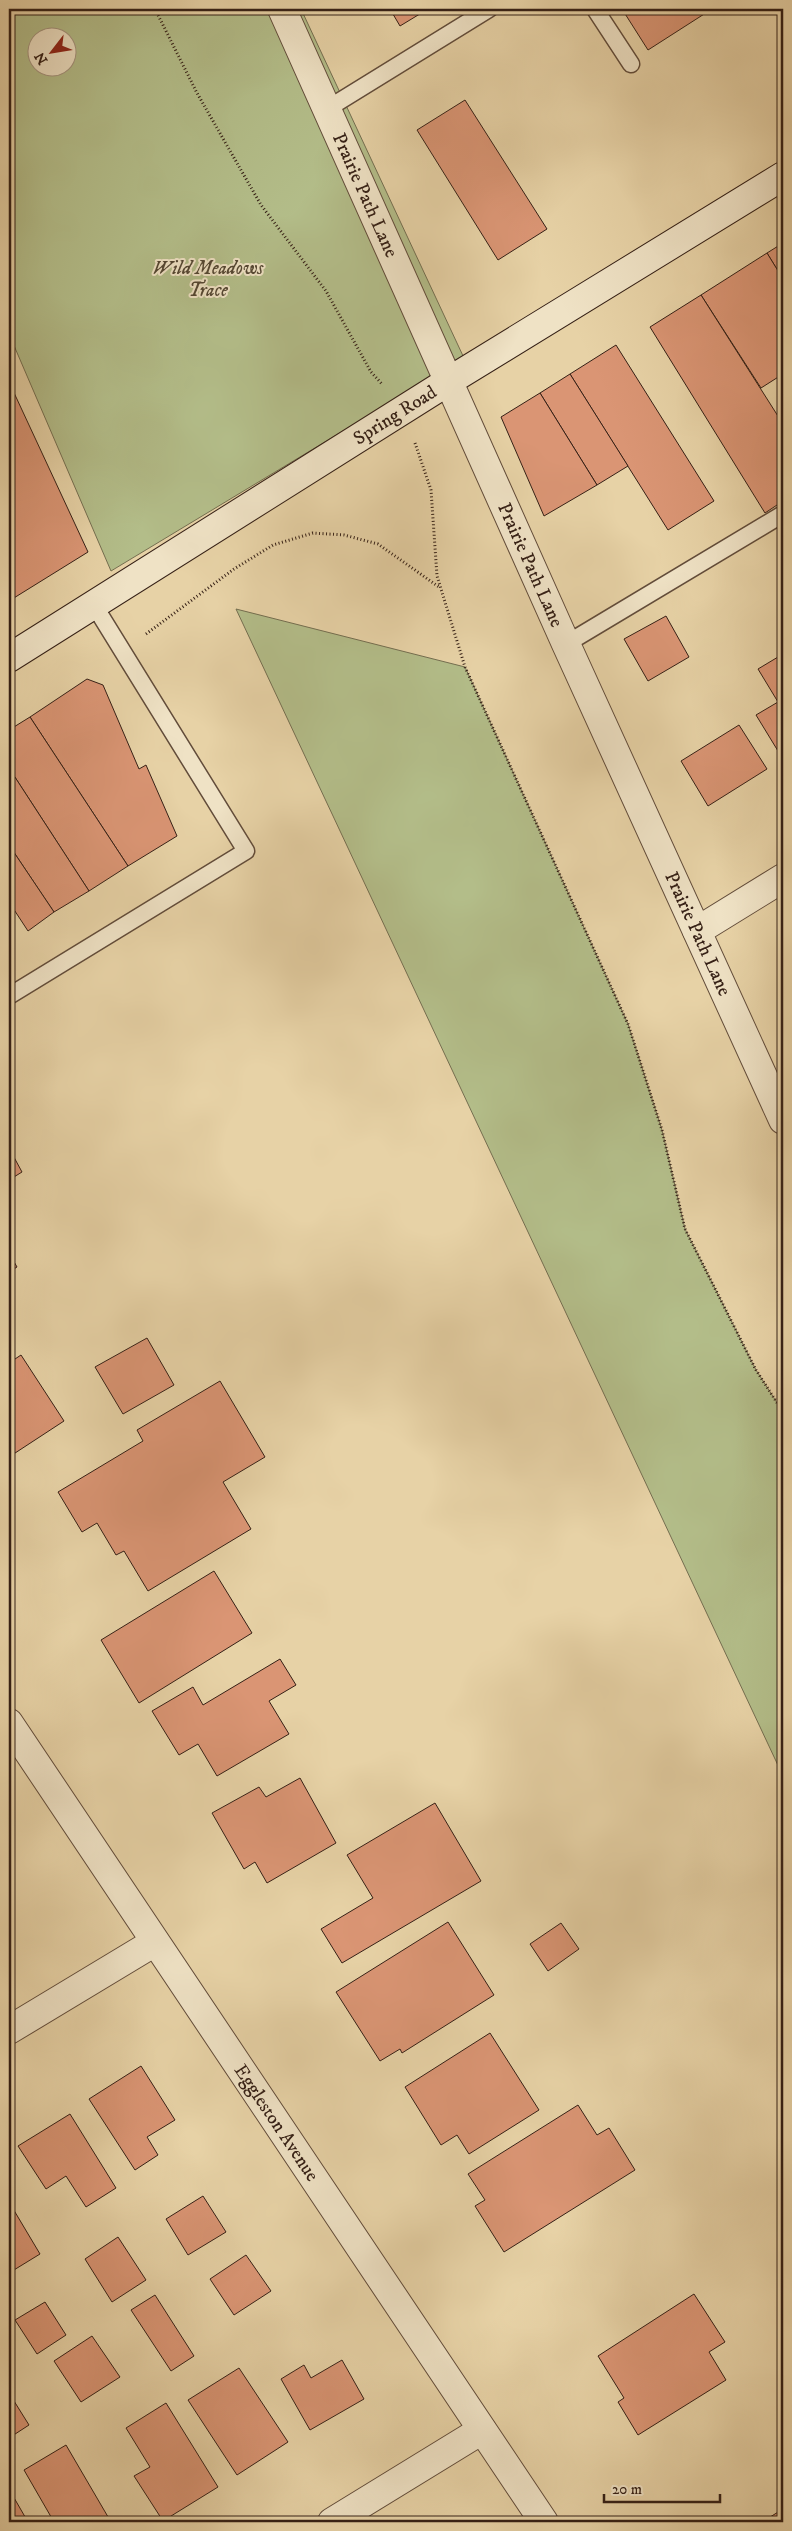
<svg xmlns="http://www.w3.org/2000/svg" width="792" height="2531" font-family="'IM FELL DW Pica',serif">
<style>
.green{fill:#b3bd89;stroke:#746e50;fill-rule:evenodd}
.building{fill:#da9574;stroke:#352016}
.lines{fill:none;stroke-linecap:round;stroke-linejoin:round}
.lane-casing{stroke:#624c3a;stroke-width:19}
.street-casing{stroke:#624c3a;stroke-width:30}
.secondary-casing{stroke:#352016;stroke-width:30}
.path{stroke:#352016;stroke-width:3;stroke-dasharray:1 2.5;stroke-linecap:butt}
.lane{stroke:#efe2c5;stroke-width:16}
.street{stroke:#efe2c5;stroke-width:28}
.secondary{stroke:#efe2c5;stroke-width:28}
.labels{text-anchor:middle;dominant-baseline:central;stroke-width:4;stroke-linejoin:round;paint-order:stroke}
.street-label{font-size:19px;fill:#352016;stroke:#efe2c5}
.park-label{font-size:19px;font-style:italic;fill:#544733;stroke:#efe2c5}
</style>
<rect width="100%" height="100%" fill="#e7d2a6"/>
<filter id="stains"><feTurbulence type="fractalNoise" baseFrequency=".004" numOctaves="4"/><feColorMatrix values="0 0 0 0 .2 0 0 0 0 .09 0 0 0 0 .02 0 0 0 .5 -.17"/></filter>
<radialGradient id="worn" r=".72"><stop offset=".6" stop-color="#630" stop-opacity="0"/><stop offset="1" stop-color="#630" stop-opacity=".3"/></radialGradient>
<!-- green -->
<g class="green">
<path d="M9 9H301L464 358 111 571 9 334ZM38 38H68V68H38Z"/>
<path d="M236 609 465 667 628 1024 662 1130 685 1229 756 1370 783 1412V1776Z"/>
</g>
<!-- building -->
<g class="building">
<path d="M390 9H428L400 26Z"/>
<path d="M622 9H712L648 50Z"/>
<path d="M465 100 547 229 498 260 417 130Z"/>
<path d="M783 243V279L767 253Z"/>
<path d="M767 253 783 279V374L761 388 701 295Z"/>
<path d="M701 295 783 424V501L765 513 650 327Z"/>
<path d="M616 345 714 501 668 530 570 374Z"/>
<path d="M570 374 628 466 597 485 540 393Z"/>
<path d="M9 382 88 552 9 601Z"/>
<path d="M540 393 597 485 544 516 501 417Z"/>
<path d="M666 616 689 657 648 681 624 639Z"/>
<path d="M783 654V748L778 751 756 715 778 702 758 669Z"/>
<path d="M87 679 103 685 139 769 146 765 177 836 128 866 30 717Z"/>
<path d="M30 717 128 866 89 891 9 768V730Z"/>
<path d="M739 725 767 769 708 806 681 761Z"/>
<path d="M9 768 89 891 54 912 9 845Z"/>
<path d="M9 845 54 912 28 931 9 902Z"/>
<path d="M9 1148 22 1172 9 1180Z"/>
<path d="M9 1253 17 1267 9 1272Z"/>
<path d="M147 1338 174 1385 123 1414 95 1367Z"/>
<path d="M21 1355 64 1421 9 1457V1363Z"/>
<path d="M220 1381 265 1457 223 1482 251 1529 148 1591 124 1551 116 1555 97 1523 82 1532 58 1492 143 1441 137 1430Z"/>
<path d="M214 1571 252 1633 139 1703 101 1640Z"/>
<path d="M280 1659 296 1685 269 1701 289 1734 217 1776 198 1744 179 1755 152 1711 193 1687 203 1705Z"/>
<path d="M300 1778 336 1843 267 1883 255 1862 244 1869 212 1813 259 1787 266 1797Z"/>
<path d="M435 1803 481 1881 342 1963 321 1929 373 1898 347 1855Z"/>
<path d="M448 1922 494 1995 402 2053 400 2049 380 2061 336 1992Z"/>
<path d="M561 1923 579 1949 548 1971 530 1944Z"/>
<path d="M490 2033 539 2110 469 2154 457 2135 441 2145 405 2087Z"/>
<path d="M141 2066 175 2120 147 2137 158 2155 135 2170 89 2099Z"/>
<path d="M578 2105 597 2135 609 2128 635 2170 504 2252 475 2206 485 2200 468 2174Z"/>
<path d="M70 2114 116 2188 86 2207 66 2176 46 2189 18 2146Z"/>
<path d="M203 2196 226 2232 188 2255 166 2219Z"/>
<path d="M9 2202 40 2254 9 2273Z"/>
<path d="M118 2237 146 2280 112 2302 85 2259Z"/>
<path d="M246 2255 271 2291 234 2315 210 2279Z"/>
<path d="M694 2294 725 2342 709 2352 726 2380 638 2435 618 2402 624 2398 598 2356Z"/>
<path d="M155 2295 194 2356 171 2371 131 2310Z"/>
<path d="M45 2302 66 2335 37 2354 15 2320Z"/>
<path d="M92 2336 120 2377 81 2402 54 2361Z"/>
<path d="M342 2360 364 2399 310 2430 281 2379 304 2365 311 2378Z"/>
<path d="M239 2368 288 2442 237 2475 188 2400Z"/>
<path d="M9 2393 29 2425 9 2438Z"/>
<path d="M166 2403 218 2487 163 2521 134 2476 150 2467 126 2428Z"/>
<path d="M66 2445 111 2522H54L24 2470Z"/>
<path d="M13 2496 28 2522H9V2498Z"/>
<path d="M783 2509V2522H762Z"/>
</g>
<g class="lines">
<defs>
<g id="lane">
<path d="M595 9 631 64"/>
<path d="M327 109 489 9"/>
<path d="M566 644 783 514"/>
<path d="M9 996 246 851 94 605"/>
</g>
<g id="street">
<path id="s1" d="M282 9 566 644 783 1120"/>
<path d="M697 931 783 878"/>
<path id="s2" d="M9 1723 544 2522"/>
<path d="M9 2030 155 1942"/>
<path d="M332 2522 482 2430"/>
</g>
<g id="secondary">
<path id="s3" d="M9 658 449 381 783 176"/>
</g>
</defs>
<!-- lane casing -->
<use href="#lane" class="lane-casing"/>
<!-- street casing -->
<use href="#street" class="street-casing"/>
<!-- secondary casing -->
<use href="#secondary" class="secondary-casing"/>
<!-- path -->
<g class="path">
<path d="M155 9 197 93 261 205 326 291 371 372 382 384"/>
<path d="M415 443 431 490 437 576 465 667 628 1024 662 1130 685 1229 756 1370 783 1412"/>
<path d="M146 634 234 569 273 545 313 533 344 535 378 544 439 587"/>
</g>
<!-- lane -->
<use href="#lane" class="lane"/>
<!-- street -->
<use href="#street" class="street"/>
<!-- secondary -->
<use href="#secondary" class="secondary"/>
</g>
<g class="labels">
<!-- street labels -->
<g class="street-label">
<text stroke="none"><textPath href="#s1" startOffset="204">Prairie Path Lane</textPath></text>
<text stroke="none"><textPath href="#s3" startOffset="456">Spring Road</textPath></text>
<text stroke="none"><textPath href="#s1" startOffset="609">Prairie Path Lane</textPath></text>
<text stroke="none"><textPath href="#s1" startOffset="1014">Prairie Path Lane</textPath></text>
<text stroke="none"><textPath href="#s2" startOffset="481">Eggleston Avenue</textPath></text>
</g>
<!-- park labels -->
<g class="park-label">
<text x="208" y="268">Wild Meadows<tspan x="208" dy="22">Trace</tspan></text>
</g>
</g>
<!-- margin -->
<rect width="792" height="2531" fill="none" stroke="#e7d2a6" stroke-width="30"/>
<rect x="10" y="10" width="772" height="2511" fill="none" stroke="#352016" stroke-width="2.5"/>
<rect x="15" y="15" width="762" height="2501" fill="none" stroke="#352016"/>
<!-- north arrow -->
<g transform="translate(52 52) rotate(239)"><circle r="24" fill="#efe2c5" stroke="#a5947f"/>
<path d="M0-4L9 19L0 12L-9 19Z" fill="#8f2418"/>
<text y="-8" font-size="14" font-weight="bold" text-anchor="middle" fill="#352016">N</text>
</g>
<!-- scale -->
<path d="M604 2494v8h116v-8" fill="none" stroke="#352016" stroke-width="2.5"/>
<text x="612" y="2494" font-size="15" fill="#352016" stroke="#efe2c5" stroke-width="4" paint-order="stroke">20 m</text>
<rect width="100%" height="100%" filter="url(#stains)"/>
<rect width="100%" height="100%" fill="url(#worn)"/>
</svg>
